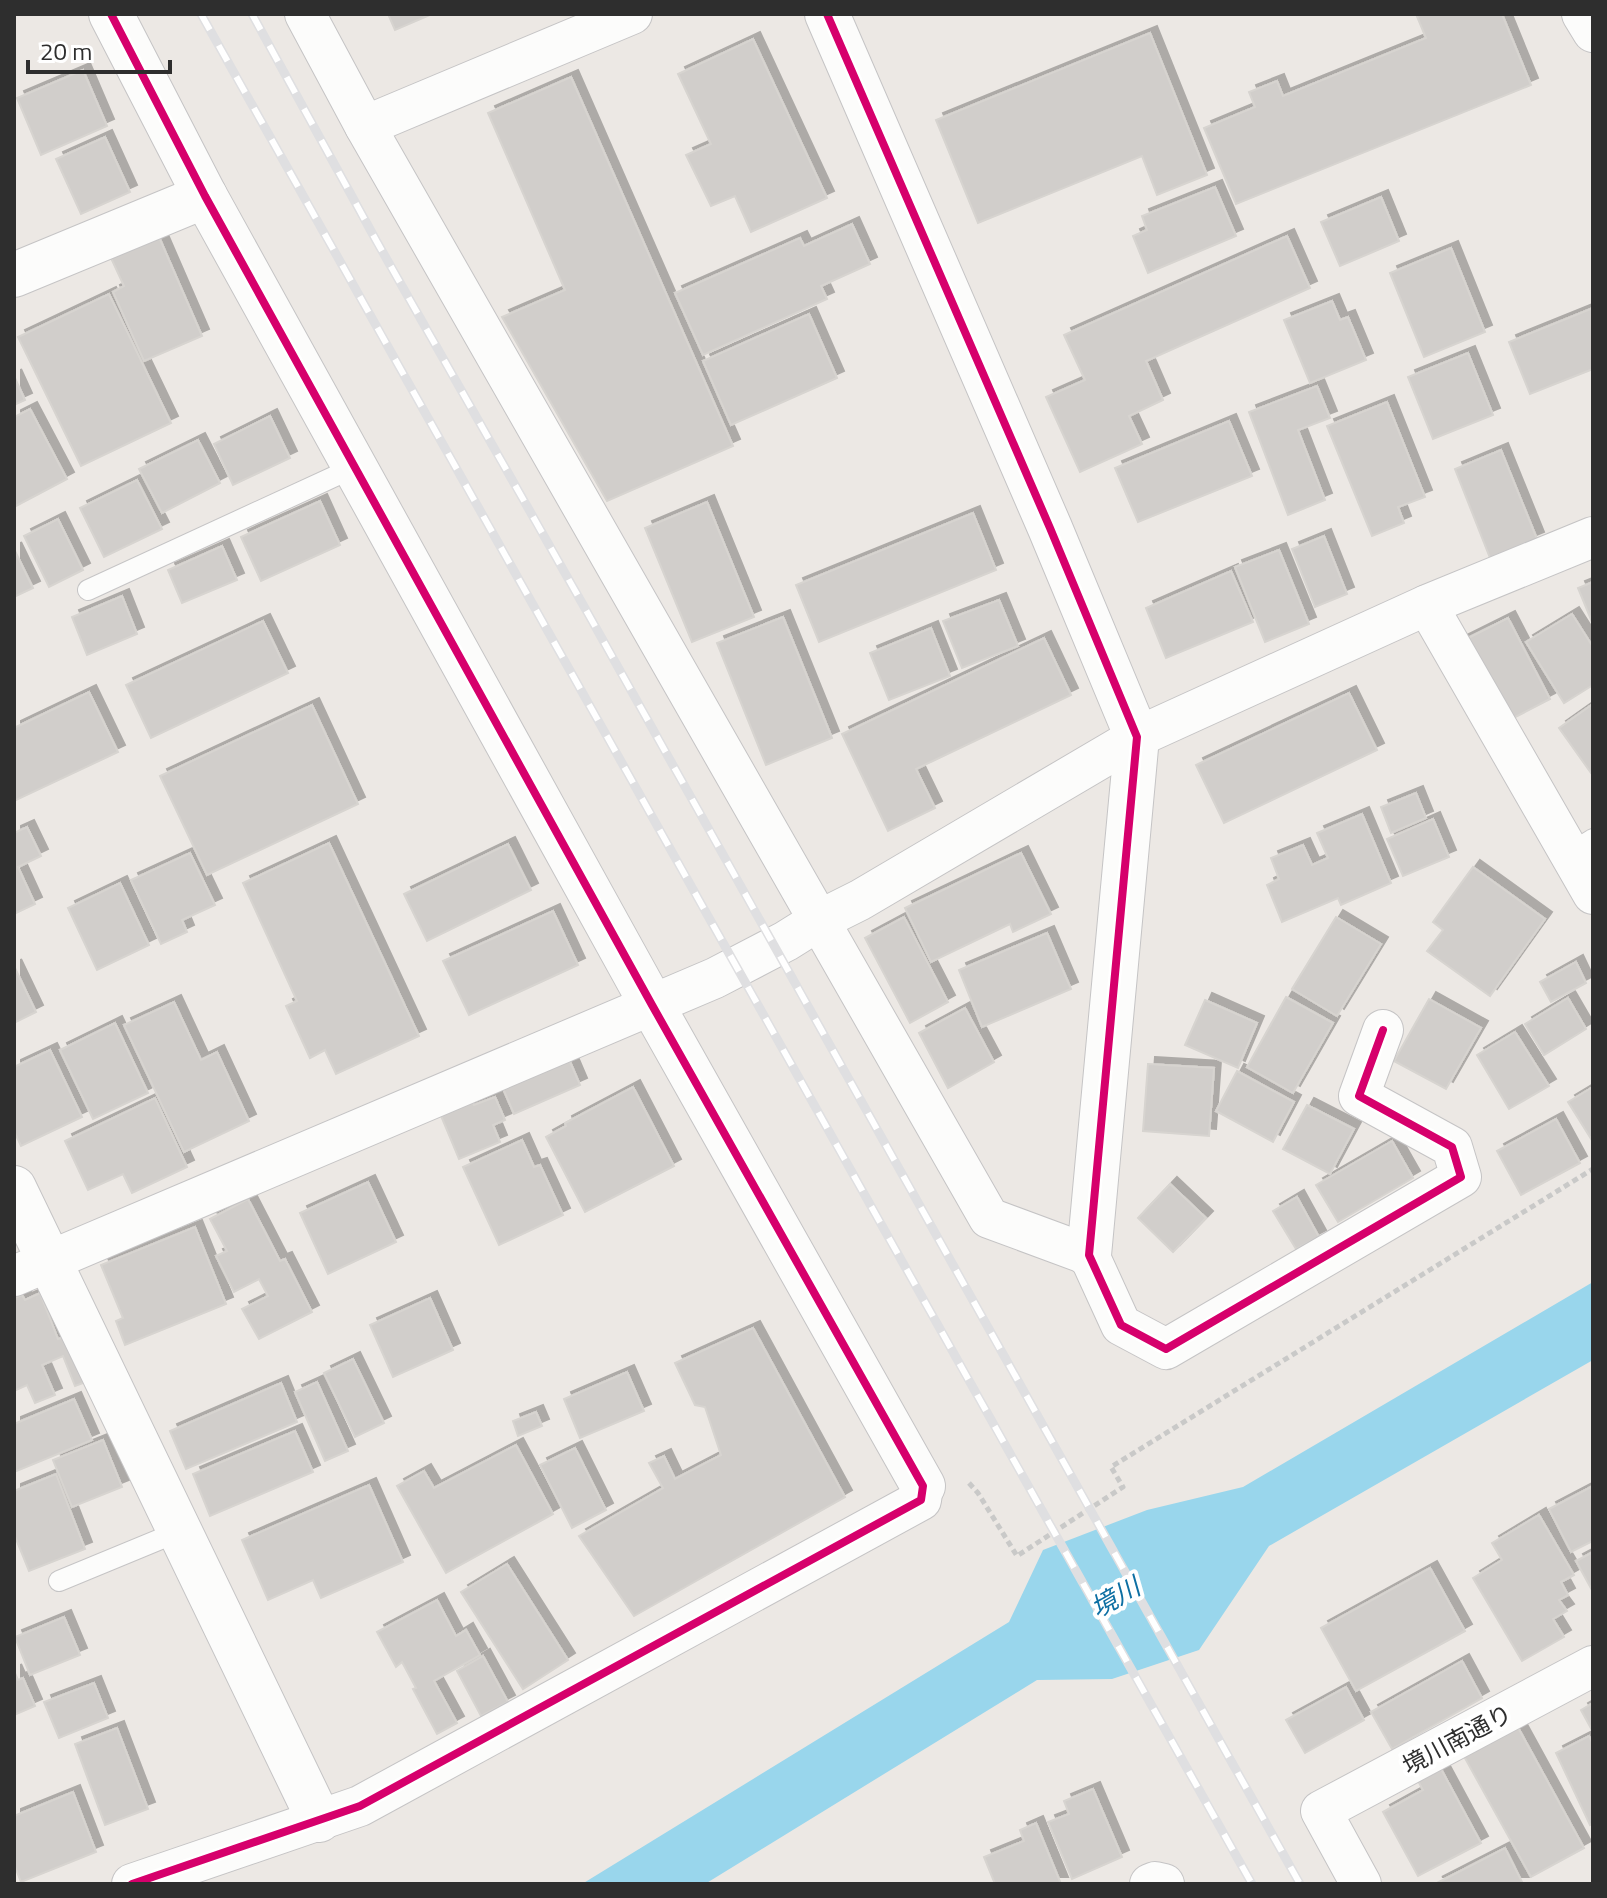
<svg xmlns="http://www.w3.org/2000/svg" width="1607" height="1898" font-family="'Titillium Web','Noto Sans JP',sans-serif">
<style>
.water{fill:#99d6ec}
.building{fill:#d1cecb;stroke:#d7d4d0;stroke-width:2;filter:url(#shadow)}
.lines{fill:none;stroke-linecap:round;stroke-linejoin:round}
.lane-casing{stroke:#c5c4c5;stroke-width:22}
.street-casing{stroke:#c5c4c5;stroke-width:42}
.secondary-casing{stroke:#c5c4c5;stroke-width:46}
.path{stroke:#c9c9c8;stroke-width:5;stroke-dasharray:6 4;stroke-linecap:butt}
.lane{stroke:#fcfcfb;stroke-width:20}
.street{stroke:#fcfcfb;stroke-width:40}
.secondary{stroke:#fcfcfb;stroke-width:44}
.rail-casing{stroke:#dfdfe1;stroke-width:9}
.rail{stroke:#fff;stroke-width:6;stroke-dasharray:18;stroke-linecap:butt}
.cycleway-casing{stroke:#fff;stroke-width:13}
.cycleway{stroke:#d6006c;stroke-width:8}
.labels{text-anchor:middle;dominant-baseline:central;stroke-width:8;stroke-linejoin:round;paint-order:stroke}
.street-label{font-size:24px;fill:#2e2e2e;stroke:#fff}
.water-label{font-size:26px;font-style:italic;fill:#0d6fa3;stroke:#fff}
</style>
<defs>
<filter id="shadow"><feDropShadow dx="7" dy="-7" stdDeviation="0" flood-color="#0004"/></filter>
</defs>
<rect width="100%" height="100%" fill="#ece8e4"/>
<!-- water -->
<path class="water" d="M1593 1282V1360L1269 1546 1199 1650 1112 1679 1037 1680 705 1884H582L1009 1622 1043 1550 1147 1510 1243 1487Z"/>
<!-- building -->
<g class="building">
<path d="M388 14H432L395 30Z"/>
<path d="M1416 14H1502L1531 85 1236 204 1204 128 1255 107 1249 92 1277 81 1283 96 1426 38Z"/>
<path d="M1150 33 1207 175 1157 195 1142 156 978 223 936 120Z"/>
<path d="M753 39 827 198 751 232 735 196 711 206 686 155 711 144 678 74Z"/>
<path d="M83 70 107 126 41 155 17 98Z"/>
<path d="M571 77 733 446 607 501 502 317 565 290 488 113Z"/>
<path d="M105 137 130 192 81 214 56 159Z"/>
<path d="M1215 187 1236 236 1148 273 1133 236 1147 230 1142 216Z"/>
<path d="M1381 197 1399 241 1340 266 1321 222Z"/>
<path d="M852 224 870 264 821 286 827 299 703 355 675 293 800 238 804 246Z"/>
<path d="M1287 236 1310 288 1146 361 1163 400 1129 416 1142 444 1080 472 1046 397 1085 380 1064 335Z"/>
<path d="M159 237 202 336 144 361 113 292 124 286 111 258Z"/>
<path d="M1451 248 1485 332 1424 357 1390 273Z"/>
<path d="M109 294 171 423 81 466 18 337Z"/>
<path d="M1332 301 1340 320 1348 317 1366 360 1310 383 1284 320Z"/>
<path d="M1593 308V369L1530 394 1509 342Z"/>
<path d="M809 314 837 378 731 425 703 361Z"/>
<path d="M1468 353 1493 415 1433 439 1408 377Z"/>
<path d="M14 376 25 400 14 405Z"/>
<path d="M1317 386 1330 418 1298 430 1325 500 1288 515 1249 412Z"/>
<path d="M1387 402 1425 497 1398 507 1404 523 1372 536 1327 426Z"/>
<path d="M30 409 67 479 14 507V417Z"/>
<path d="M270 416 290 458 233 485 214 444Z"/>
<path d="M1229 421 1252 476 1138 522 1115 468Z"/>
<path d="M198 440 220 483 162 513 139 469Z"/>
<path d="M1501 450 1537 539 1490 558 1455 469Z"/>
<path d="M137 480 162 529 104 557 80 508Z"/>
<path d="M320 501 340 545 261 581 241 537Z"/>
<path d="M707 502 754 617 692 642 645 528Z"/>
<path d="M973 513 996 570 819 642 796 585Z"/>
<path d="M58 519 83 570 49 587 24 536Z"/>
<path d="M1324 536 1347 594 1315 607 1292 549Z"/>
<path d="M222 546 237 580 182 603 168 570Z"/>
<path d="M14 549 33 588 14 597Z"/>
<path d="M1279 550 1309 624 1265 642 1235 567Z"/>
<path d="M1231 571 1253 622 1166 658 1146 608Z"/>
<path d="M1593 582V622H1592L1578 588Z"/>
<path d="M122 596 137 634 87 655 72 617Z"/>
<path d="M999 600 1018 646 962 668 943 621Z"/>
<path d="M1572 614 1593 647V685L1564 703 1526 642Z"/>
<path d="M783 617 832 738 766 765 717 643Z"/>
<path d="M1508 618 1550 699 1502 724 1460 642Z"/>
<path d="M263 621 288 673 151 738 126 685Z"/>
<path d="M931 628 950 676 889 700 870 653Z"/>
<path d="M1044 638 1071 695 916 769 935 808 888 831 842 734Z"/>
<path d="M89 692 118 752 14 801V728Z"/>
<path d="M1349 693 1377 750 1224 823 1196 765Z"/>
<path d="M1593 704V772L1591 773 1559 728Z"/>
<path d="M312 705 358 804 207 875 160 776Z"/>
<path d="M1416 793 1426 818 1391 833 1381 807Z"/>
<path d="M1362 814 1391 883 1341 905 1338 898 1282 922 1267 885 1279 879 1271 858 1303 845 1312 865 1328 858 1317 833Z"/>
<path d="M1433 819 1449 857 1403 876 1387 839Z"/>
<path d="M27 827 41 856 18 867 35 904 14 914V833Z"/>
<path d="M329 843 419 1036 336 1074 325 1050 310 1058 286 1006 297 1001 243 883Z"/>
<path d="M508 844 531 890 427 941 404 894Z"/>
<path d="M190 853 215 905 182 920 187 932 161 944 131 880Z"/>
<path d="M1021 853 1051 914 1013 932 1010 924 931 962 905 908Z"/>
<path d="M1473 867 1545 919 1490 996 1427 951 1443 930 1433 922Z"/>
<path d="M120 883 149 945 97 970 68 908Z"/>
<path d="M553 911 578 965 469 1015 443 961Z"/>
<path d="M904 917 948 1002 910 1023 865 938Z"/>
<path d="M1336 917 1381 944 1337 1016 1292 989Z"/>
<path d="M1047 933 1071 989 982 1027 959 970Z"/>
<path d="M1576 962 1586 983 1551 1002 1540 982Z"/>
<path d="M14 966 36 1012 14 1023Z"/>
<path d="M1286 997 1333 1023 1293 1093 1247 1067Z"/>
<path d="M1568 998 1586 1029 1544 1055 1525 1024Z"/>
<path d="M1429 999 1481 1028 1446 1089 1394 1061Z"/>
<path d="M1205 1000 1257 1023 1238 1068 1185 1045Z"/>
<path d="M174 1002 201 1060 217 1052 249 1121 184 1152 124 1025Z"/>
<path d="M965 1008 994 1062 948 1088 919 1033Z"/>
<path d="M115 1023 148 1093 93 1119 60 1050Z"/>
<path d="M1515 1032 1549 1086 1509 1109 1477 1055Z"/>
<path d="M50 1050 82 1117 21 1146 14 1131V1067Z"/>
<path d="M568 1057 580 1085 514 1114 502 1086Z"/>
<path d="M1148 1064 1214 1068 1209 1136 1143 1131Z"/>
<path d="M1237 1071 1294 1102 1273 1142 1216 1111Z"/>
<path d="M633 1087 674 1166 585 1212 546 1137 566 1126 565 1123Z"/>
<path d="M1593 1087V1142L1568 1102Z"/>
<path d="M495 1097 505 1120 493 1125 500 1142 459 1159 439 1111 470 1098 474 1105Z"/>
<path d="M155 1098 187 1167 132 1193 123 1174 88 1190 65 1141Z"/>
<path d="M1307 1105 1354 1129 1330 1174 1283 1149Z"/>
<path d="M1556 1119 1580 1163 1521 1195 1497 1151Z"/>
<path d="M522 1140 534 1167 540 1165 563 1215 499 1245 463 1167Z"/>
<path d="M1392 1141 1413 1178 1338 1222 1316 1185Z"/>
<path d="M368 1182 396 1242 328 1274 300 1213Z"/>
<path d="M1170 1184 1206 1218 1173 1252 1138 1218Z"/>
<path d="M1297 1197 1319 1237 1296 1249 1273 1211Z"/>
<path d="M248 1199 280 1261 285 1259 312 1312 259 1339 242 1309 268 1296 259 1279 234 1292 216 1256 227 1251 210 1219Z"/>
<path d="M195 1227 226 1304 125 1345 116 1321 123 1318 101 1265Z"/>
<path d="M40 1293 58 1339 67 1336 86 1382 75 1386 63 1356 42 1365 55 1395 35 1403 27 1385 14 1391V1298L22 1295 25 1300Z"/>
<path d="M430 1298 453 1350 393 1377 370 1325Z"/>
<path d="M753 1328 845 1497 634 1616 579 1536 663 1488 649 1463 664 1456 675 1479 721 1455 705 1407 695 1405 675 1363Z"/>
<path d="M353 1359 384 1423 355 1437 324 1373Z"/>
<path d="M627 1372 644 1411 580 1438 564 1399Z"/>
<path d="M317 1382 348 1451 325 1461 295 1392Z"/>
<path d="M281 1383 297 1422 186 1469 170 1431Z"/>
<path d="M74 1399 92 1440 14 1472V1424Z"/>
<path d="M536 1412 542 1426 518 1436 513 1421Z"/>
<path d="M295 1431 313 1472 210 1516 193 1474Z"/>
<path d="M103 1440 122 1487 72 1507 53 1460Z"/>
<path d="M516 1445 553 1514 446 1573 397 1486 424 1471 434 1488Z"/>
<path d="M575 1448 606 1510 572 1528 540 1465Z"/>
<path d="M56 1474 85 1549 29 1571 14 1534V1491Z"/>
<path d="M369 1485 403 1562 321 1598 313 1580 268 1600 242 1540Z"/>
<path d="M1593 1486V1541L1571 1552 1549 1509Z"/>
<path d="M1539 1515 1574 1575 1561 1582 1568 1595 1559 1600 1567 1611 1553 1619 1564 1637 1522 1661 1473 1578 1502 1560 1492 1543Z"/>
<path d="M1593 1552V1592L1576 1561Z"/>
<path d="M507 1564 568 1660 523 1689 461 1592Z"/>
<path d="M1430 1568 1465 1631 1356 1691 1321 1628Z"/>
<path d="M437 1600 456 1636 466 1630 480 1655 434 1681 457 1723 437 1734 413 1689 416 1688 402 1662 396 1667 377 1632Z"/>
<path d="M64 1617 80 1655 30 1675 15 1637Z"/>
<path d="M483 1656 508 1702 481 1716 457 1671Z"/>
<path d="M1462 1661 1482 1698 1392 1749 1371 1712Z"/>
<path d="M14 1671 18 1680 23 1678 35 1706 14 1715Z"/>
<path d="M94 1683 108 1718 59 1738 44 1702Z"/>
<path d="M1346 1687 1364 1720 1305 1753 1286 1720Z"/>
<path d="M1593 1703V1732L1581 1710Z"/>
<path d="M1515 1722 1584 1848 1531 1877 1461 1751Z"/>
<path d="M117 1728 148 1809 105 1825 75 1744Z"/>
<path d="M1589 1736 1593 1744V1823L1590 1825 1556 1753Z"/>
<path d="M1441 1769 1481 1843 1418 1876 1383 1812 1423 1790 1418 1781Z"/>
<path d="M1093 1789 1122 1857 1072 1879 1048 1822 1069 1814 1064 1801Z"/>
<path d="M73 1792 96 1852 21 1882 14 1864V1816Z"/>
<path d="M1036 1823 1061 1884H995L984 1857 1024 1841 1020 1830Z"/>
<path d="M1505 1848 1523 1884H1435Z"/>
</g>
<g class="lines">
<defs>
<g id="lane">
<path d="M88 590 355 467"/>
<path d="M1569 854 1593 839"/>
<path d="M59 1581 180 1531"/>
</g>
<g id="street">
<path d="M305 14 365 126 989 1218 1089 1255 1121 1325 1166 1349 1461 1177 1452 1147 1359 1096 1383 1030"/>
<path d="M1582 14 1593 32"/>
<path d="M365 126 632 14"/>
<path d="M1427 605 1593 894"/>
<path d="M14 1276 715 978 786 941 818 921 860 900 1137 737 1427 605 1593 537"/>
<path d="M132 1884 360 1806 921 1500 923 1486"/>
<path d="M1150 1884 1155 1882 1164 1884"/>
<path d="M1361 1884 1321 1811 1593 1666"/>
</g>
<g id="secondary">
<path d="M111 14 205 196 652 1005 923 1486"/>
<path d="M827 14 1050 528 1137 737 1089 1255"/>
<path d="M14 275 205 196"/>
<path d="M14 1188 319 1820"/>
</g>
</defs>
<!-- lane casing -->
<use href="#lane" class="lane-casing"/>
<!-- street casing -->
<use href="#street" class="street-casing"/>
<!-- secondary casing -->
<use href="#secondary" class="secondary-casing"/>
<!-- path -->
<path class="path" d="M969 1483 978 1493 1017 1556 1123 1487 1111 1467 1593 1169"/>
<!-- lane -->
<use href="#lane" class="lane"/>
<!-- street -->
<use href="#street" class="street"/>
<!-- secondary -->
<use href="#secondary" class="secondary"/>
<defs>
<g id="rail">
<path d="M201 14 1252 1884"/>
<path d="M252 14 377 242 586 610 1300 1884"/>
</g>
</defs>
<!-- rail casing -->
<use href="#rail" class="rail-casing"/>
<!-- rail -->
<use href="#rail" class="rail"/>
<defs>
<g id="cycleway">
<path d="M111 14 205 196 652 1005 923 1486 921 1500 360 1806 132 1884"/>
<path d="M827 14 1050 528 1137 737 1089 1255 1121 1325 1166 1349 1461 1177 1452 1147 1359 1096 1383 1030"/>
</g>
</defs>
<!-- cycleway casing -->
<use href="#cycleway" class="cycleway-casing"/>
<!-- cycleway -->
<use href="#cycleway" class="cycleway"/>
</g>
<g class="labels">
<!-- street labels -->
<g class="street-label">
<text transform="translate(1457 1739) rotate(-28)">境川南通り</text>
</g>
<!-- water labels -->
<g class="water-label">
<text transform="translate(1115 1597) rotate(-30)">境川</text>
</g>
</g>
<!-- border -->
<rect width="1607" height="1898" fill="none" stroke="#2e2e2e" stroke-width="32"/>
<!-- scale -->
<path d="M28 60v12h142v-12" fill="none" stroke="#2e2e2e" stroke-width="4"/>
<text x="40" y="60" font-size="24" fill="#2e2e2e" stroke="#ffffff" stroke-width="6" paint-order="stroke">20 m</text>
</svg>
